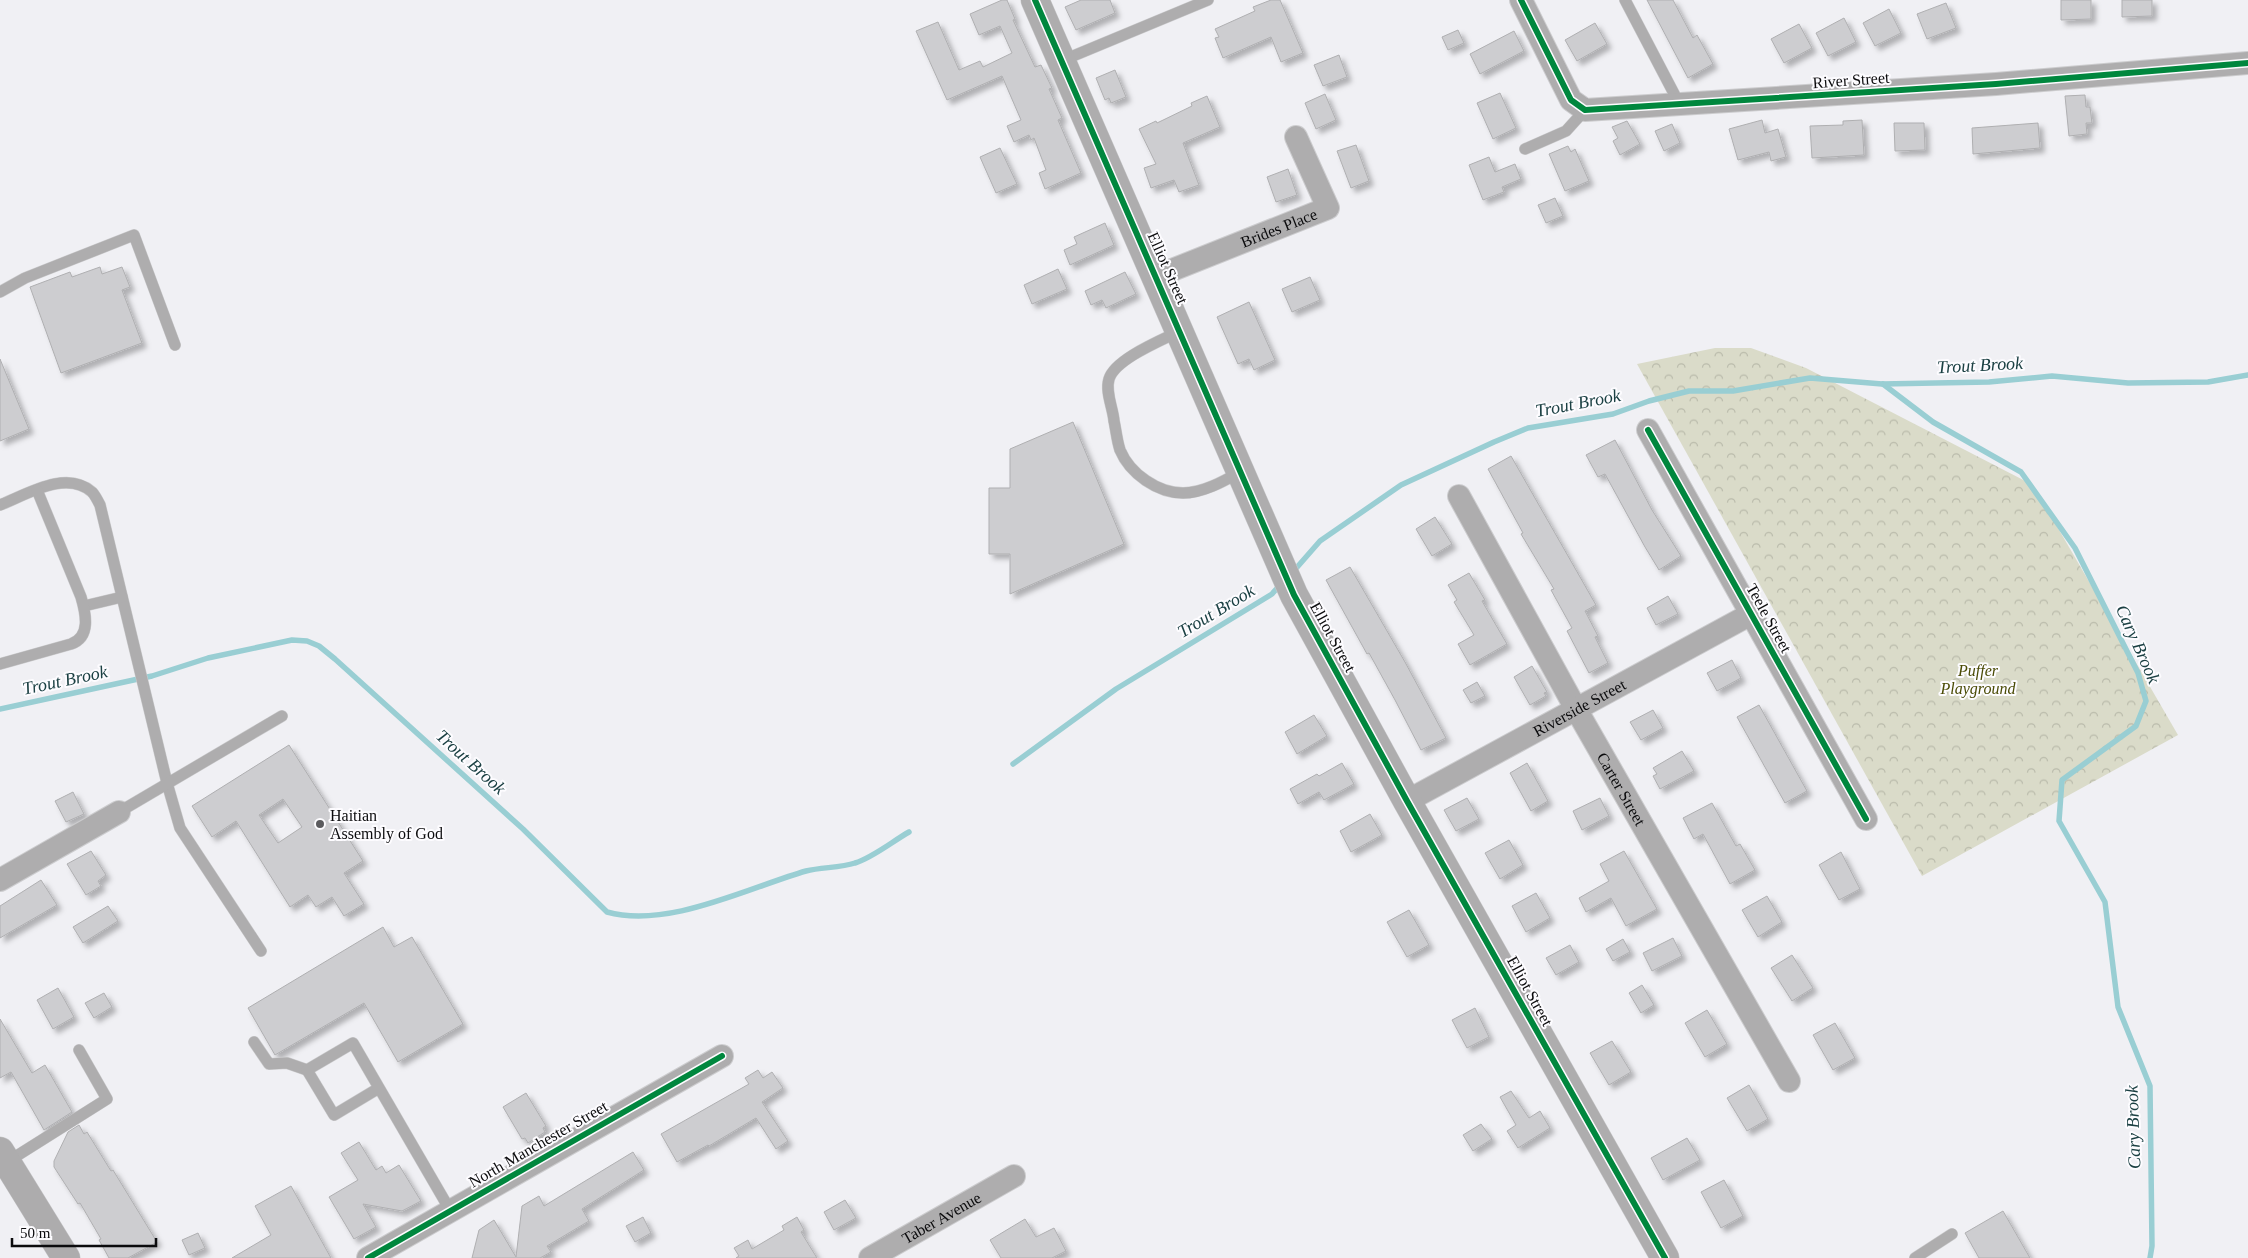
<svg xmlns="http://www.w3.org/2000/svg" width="2248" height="1258" font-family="Georgia,serif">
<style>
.park{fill:url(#park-crowns)}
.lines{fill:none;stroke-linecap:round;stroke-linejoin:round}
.stream{stroke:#99ced3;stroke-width:5.5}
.building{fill:#cdcdd0;stroke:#afafb1;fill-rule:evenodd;filter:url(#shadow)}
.service-casing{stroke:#ccccce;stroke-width:12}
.minor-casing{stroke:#ccccce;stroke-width:24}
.tertiary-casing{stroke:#ccccce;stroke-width:29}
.secondary-casing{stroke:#ccccce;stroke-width:29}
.service{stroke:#aeadae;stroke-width:11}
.minor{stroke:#aeadae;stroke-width:22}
.tertiary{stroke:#aeadae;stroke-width:28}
.secondary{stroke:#adacad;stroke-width:28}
.cycleway-casing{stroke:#fdfcff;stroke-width:9}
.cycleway{stroke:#00873e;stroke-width:6}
.poi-dot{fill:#5b5b5e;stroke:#fdfcff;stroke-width:2}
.labels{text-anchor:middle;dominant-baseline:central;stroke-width:4;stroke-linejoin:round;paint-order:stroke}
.street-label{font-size:16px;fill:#0b0b0d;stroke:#fdfcff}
.park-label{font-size:16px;font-style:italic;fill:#4a4b05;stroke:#fdfcff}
.poi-label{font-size:16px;fill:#0b0b0d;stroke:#fdfcff;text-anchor:start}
.water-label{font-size:18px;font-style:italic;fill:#1b4043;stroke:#fdfcff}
</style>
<defs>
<pattern id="park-crowns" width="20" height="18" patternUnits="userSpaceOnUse" patternTransform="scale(1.25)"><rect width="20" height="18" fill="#dadbc9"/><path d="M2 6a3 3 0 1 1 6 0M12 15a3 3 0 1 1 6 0" fill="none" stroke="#babbab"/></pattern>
<filter id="shadow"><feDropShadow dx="4.5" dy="4.5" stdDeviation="2.5" flood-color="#0004"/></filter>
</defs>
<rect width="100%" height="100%" fill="#f0f0f4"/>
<!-- park -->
<path class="park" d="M1715 348H1751L1806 368 2033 485 2178 735 1922 876 1637 364Z"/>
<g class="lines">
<!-- stream -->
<g class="stream">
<path d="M1883 384 1933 422 2021 472 2075 548 2138 673 2146 701 2136 726 2062 780 2059 821 2105 902 2118 1007 2150 1086 2152 1246 2150 1258"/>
<path d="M1292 573 1320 541 1401 485 1494 442 1528 428 1613 414 1649 401 1689 391H1733L1810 378 1882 384 1989 382 2052 376 2128 383 2208 382 2248 375"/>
<path d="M0 709 152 676 208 658 292 640 307 641 319 646 335 659 523 829 607 912C668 929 747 888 806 871 822 867 840 868 855 863 872 858 893 841 909 832"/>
<path d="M1013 764 1116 689 1272 594 1280 585"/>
</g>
</g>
<!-- building -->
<g class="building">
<path d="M1002 0H1007L1015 19 1013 20 1035 67 1041 65 1052 88 1049 89 1062 118 1058 120 1081 173 1045 189 1039 173 1046 170 1034 138 1031 140 1029 135 1014 142 1007 126 1021 120 1002 76 947 100 916 31 938 22 959 70 980 61 983 67 1012 53 1000 26 979 35 970 14Z"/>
<path d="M1081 0H1110L1115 13 1076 30 1065 7Z"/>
<path d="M1271 0H1280L1303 53 1281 62 1271 37 1223 58 1215 38 1219 37 1215 29 1255 11 1253 7Z"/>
<path d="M1647 0H1673L1693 38 1697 35 1713 64 1688 78Z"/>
<path d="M2061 0H2091V19L2061 20Z"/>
<path d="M2122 0H2152V16L2122 17Z"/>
<path d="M1946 3 1956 28 1927 39 1917 14Z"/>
<path d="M1889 9 1901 33 1875 46 1863 23Z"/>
<path d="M1844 18 1856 42 1828 56 1816 33Z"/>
<path d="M1595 23 1607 44 1577 61 1565 40Z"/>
<path d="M1799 24 1812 48 1784 63 1771 39Z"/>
<path d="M1458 30 1464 43 1448 50 1442 37Z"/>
<path d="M1514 31 1524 51 1480 74 1470 54Z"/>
<path d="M1339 55 1347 77 1323 86 1314 65Z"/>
<path d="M1115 70 1126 97 1111 103 1109 98 1105 100 1096 78Z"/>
<path d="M1500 93 1516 128 1493 139 1477 103Z"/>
<path d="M1325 94 1336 120 1316 129 1305 103Z"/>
<path d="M2085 95 2086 107H2090L2092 123H2086L2087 134 2069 136 2065 96Z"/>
<path d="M1207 96 1220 127 1183 143 1199 185 1179 192 1174 180 1151 188 1144 168 1156 164 1139 129 1156 121 1157 123 1192 106 1191 103Z"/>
<path d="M1762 120 1765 133 1778 129 1786 157 1771 161 1769 152 1738 160 1729 129Z"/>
<path d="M1862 120 1864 155 1812 158 1810 126 1843 125V121Z"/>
<path d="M1627 121 1640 144 1620 155 1613 141 1618 138 1612 127Z"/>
<path d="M1894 123H1924L1925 150 1895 151Z"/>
<path d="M2038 123 2040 148 1973 154 1972 128Z"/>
<path d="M1672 124 1680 143 1664 151 1655 131Z"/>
<path d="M1356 145 1369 181 1351 188 1337 151Z"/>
<path d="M1568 146 1571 152 1575 149 1589 181 1565 191 1549 154Z"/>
<path d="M1000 148 1017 184 996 193 980 157Z"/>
<path d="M1489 157 1495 172 1515 164 1521 179 1502 187 1504 192 1483 200 1469 165Z"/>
<path d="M1288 169 1297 195 1276 202 1267 177Z"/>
<path d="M1555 198 1563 216 1546 223 1538 205Z"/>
<path d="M1105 223 1114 245 1070 265 1064 250 1077 244 1074 237Z"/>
<path d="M100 267 102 274 122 267 130 287 122 290 142 343 61 373 30 287 70 272 72 277Z"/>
<path d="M1058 269 1067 289 1032 304 1024 285Z"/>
<path d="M1125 272 1136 294 1106 308 1102 300 1091 305 1085 291Z"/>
<path d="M1310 277 1320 300 1292 312 1282 289Z"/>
<path d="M1249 302 1275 360 1254 370 1249 359 1238 364 1217 317Z"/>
<path d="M0 359 29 429 0 441Z"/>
<path d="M1073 422 1124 544 1010 594V554H989V488H1010V449Z"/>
<path d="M1615 440 1652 510 1681 556 1659 570 1645 547 1605 474 1598 477 1586 455Z"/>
<path d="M1511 456 1596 605 1585 611 1598 636 1595 637 1608 663 1589 673 1567 631 1572 628 1551 590 1554 589 1521 534 1523 533 1488 469Z"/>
<path d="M1435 517 1452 544 1432 556 1416 529Z"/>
<path d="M1350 567 1405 662 1446 738 1421 750 1395 700 1369 653 1367 654 1326 580Z"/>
<path d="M1469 573 1485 600 1482 601 1507 644 1470 665 1458 644 1474 635 1454 602 1457 600 1448 585Z"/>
<path d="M1668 596 1678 614 1656 625 1647 608Z"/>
<path d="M1732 660 1741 678 1717 691 1707 673Z"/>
<path d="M1532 666 1547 692 1544 693 1546 696 1530 705 1514 677Z"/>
<path d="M1477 682 1485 696 1471 703 1463 690Z"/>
<path d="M1759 705 1807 791 1785 803 1737 717Z"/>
<path d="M1653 710 1663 728 1641 740 1630 722Z"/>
<path d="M1314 715 1327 736 1297 754 1285 732Z"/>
<path d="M289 745 363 861 344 873 364 904 344 916 332 897 316 907 308 895 290 907 236 821 212 837 192 806ZM283 799 302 827 278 843 259 815Z"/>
<path d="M1682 751 1694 771 1660 789 1653 776 1657 774 1653 768Z"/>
<path d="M1342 763 1354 784 1324 800 1319 792 1298 804 1290 789 1317 774 1319 776Z"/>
<path d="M1527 763 1548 801 1531 811 1510 773Z"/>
<path d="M73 792 84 814 66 822 55 801Z"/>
<path d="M1467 798 1479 819 1456 831 1444 810Z"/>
<path d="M1600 798 1609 816 1582 830 1573 811Z"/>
<path d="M1712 803 1736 846 1740 844 1755 870 1730 884 1703 834 1694 839 1683 818Z"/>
<path d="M1370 814 1382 835 1351 852 1340 831Z"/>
<path d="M1509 840 1523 865 1500 879 1485 853Z"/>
<path d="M91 851 106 875 98 881 101 886 86 895 67 864Z"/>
<path d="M1624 851 1657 909 1626 926 1611 898 1586 912 1579 898 1609 881 1600 864Z"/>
<path d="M1841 852 1860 889 1839 900 1819 865Z"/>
<path d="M41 880 57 905 0 938V906Z"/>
<path d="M1536 893 1550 918 1526 932 1512 906Z"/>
<path d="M1767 896 1782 922 1758 937 1742 910Z"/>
<path d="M108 906 118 921 83 943 73 927Z"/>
<path d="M1409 910 1429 945 1407 957 1387 922Z"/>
<path d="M383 927 394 947 412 937 463 1024 398 1062 364 1003 275 1055 248 1008Z"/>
<path d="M1673 938 1682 956 1652 971 1643 953Z"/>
<path d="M1623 939 1630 952 1613 961 1606 949Z"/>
<path d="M1570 945 1579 962 1556 975 1546 958Z"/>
<path d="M1792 955 1813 988 1792 1001 1771 968Z"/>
<path d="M1642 985 1654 1005 1641 1013 1629 993Z"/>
<path d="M58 988 74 1017 53 1029 37 1000Z"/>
<path d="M104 993 112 1007 94 1018 85 1003Z"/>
<path d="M1475 1008 1489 1037 1467 1048 1452 1020Z"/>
<path d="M1707 1010 1727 1044 1705 1057 1685 1023Z"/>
<path d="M0 1019 32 1073 45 1065 72 1112 44 1130 11 1072 0 1078Z"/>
<path d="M1835 1023 1855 1058 1833 1070 1813 1035Z"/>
<path d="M1612 1041 1631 1072 1609 1085 1590 1053Z"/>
<path d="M758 1070 763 1078 772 1072 783 1088 762 1102 788 1141 776 1149 756 1118 709 1146 708 1145 677 1162 661 1134 749 1084 745 1078Z"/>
<path d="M1749 1085 1768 1119 1747 1131 1727 1098Z"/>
<path d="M1511 1091 1529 1118 1540 1111 1550 1128 1518 1148 1507 1131 1516 1125 1500 1097Z"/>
<path d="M526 1093 546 1126 543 1128 545 1132 528 1143 525 1138 522 1139 503 1107Z"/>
<path d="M1481 1124 1492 1139 1473 1151 1463 1135Z"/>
<path d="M79 1125 84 1134 87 1132 111 1171 113 1170 157 1242 128 1258H109L99 1240 101 1239 80 1203 78 1204 54 1167V1161L68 1132Z"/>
<path d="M1687 1138 1700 1160 1663 1180 1651 1158Z"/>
<path d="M359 1142 376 1170 382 1166 386 1173 399 1165 421 1201 402 1211 363 1204 376 1227 354 1239 329 1197 358 1180 341 1153Z"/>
<path d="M633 1152 644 1170 582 1209 589 1221 547 1246 551 1252 540 1258H472L479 1230 494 1220 516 1257 522 1206 539 1196 544 1206Z"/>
<path d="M1724 1180 1743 1216 1721 1228 1701 1192Z"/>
<path d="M291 1186 331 1258H232L271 1235 255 1206Z"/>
<path d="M845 1200 856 1218 834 1230 824 1212Z"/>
<path d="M2003 1211 2030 1258H1979L1965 1233Z"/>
<path d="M643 1217 651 1233 635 1242 626 1226Z"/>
<path d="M797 1217 804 1230 801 1232 817 1258H736L739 1256 734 1248 748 1240 752 1249 784 1230 782 1226Z"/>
<path d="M1025 1219 1036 1237 1054 1228 1066 1251 1052 1258H1001L990 1240Z"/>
<path d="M198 1233 205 1248 189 1255 182 1240Z"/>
</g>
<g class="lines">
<defs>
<g id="service">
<path d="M1625 0 1680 105"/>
<path d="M1061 61 1208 0"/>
<path d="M1525 149 1566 131 1585 110"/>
<path d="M0 292 25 278 134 235 175 345"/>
<path d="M1180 331C1162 340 1115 359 1109 379 1105 392 1113 408 1114 421 1116 430 1117 441 1120 450 1130 474 1158 493 1183 493 1203 493 1224 481 1240 472"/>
<path d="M0 505C26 495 66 469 92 492 95 495 98 501 100 505L167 783 180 828 261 951"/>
<path d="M84 606 122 597"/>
<path d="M0 664 71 644C91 637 86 614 81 597L37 490"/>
<path d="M119 812 282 716"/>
<path d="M254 1042 269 1064 287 1063 307 1070"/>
<path d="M379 1088 334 1115 307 1070 353 1043 450 1210"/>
<path d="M7 1162 107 1099 79 1050"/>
<path d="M1915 1258 1952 1234"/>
</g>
<g id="minor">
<path d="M1521 0 1571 100 1585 110 1996 84 2248 63"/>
<path id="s1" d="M1157 276 1328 208 1296 137"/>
<path d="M1648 430 1866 819"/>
<path id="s2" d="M1459 496 1576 709 1789 1081"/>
<path id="s3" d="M1407 801 1751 614"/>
<path d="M0 880 119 812"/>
<path d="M368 1258 722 1056"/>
<path id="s4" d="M870 1258 1014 1176"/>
</g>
<path id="tertiary" d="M1035 0 1294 595 1407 801 1665 1258"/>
<path id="secondary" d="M0 1151 66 1258"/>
</defs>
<!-- service casing -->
<use href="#service" class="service-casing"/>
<!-- minor casing -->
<use href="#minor" class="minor-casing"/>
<!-- tertiary casing -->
<use href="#tertiary" class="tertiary-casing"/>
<!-- secondary casing -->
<use href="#secondary" class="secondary-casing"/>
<!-- service -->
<use href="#service" class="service"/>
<!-- minor -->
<use href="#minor" class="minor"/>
<!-- tertiary -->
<use href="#tertiary" class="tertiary"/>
<!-- secondary -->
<use href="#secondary" class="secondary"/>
<defs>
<g id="cycleway">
<path d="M1035 0 1294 595 1407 801 1665 1258"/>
<path d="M1521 0 1571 100 1585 110 1996 84 2248 63"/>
<path d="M1648 430 1866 819"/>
<path d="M368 1258 722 1056"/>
</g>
</defs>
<!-- cycleway casing -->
<use href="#cycleway" class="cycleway-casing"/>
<!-- cycleway -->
<use href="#cycleway" class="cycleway"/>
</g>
<!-- markers -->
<circle class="poi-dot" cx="320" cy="824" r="5"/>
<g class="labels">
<!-- street labels -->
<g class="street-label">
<text transform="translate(1851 80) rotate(-4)">River Street</text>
<text stroke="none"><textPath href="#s1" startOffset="131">Brides Place</textPath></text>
<text transform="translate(1168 268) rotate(66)">Elliot Street</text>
<text transform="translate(1769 618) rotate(61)">Teele Street</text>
<text transform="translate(1333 637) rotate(61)">Elliot Street</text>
<text stroke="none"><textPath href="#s3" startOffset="196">Riverside Street</textPath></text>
<text stroke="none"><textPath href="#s2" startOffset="335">Carter Street</textPath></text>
<text transform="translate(1530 991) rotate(61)">Elliot Street</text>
<text transform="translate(538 1144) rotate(-30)">North Manchester Street</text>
<text stroke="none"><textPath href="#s4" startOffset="82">Taber Avenue</textPath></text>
</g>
<!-- park labels -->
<g class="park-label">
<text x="1978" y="670">Puffer<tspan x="1978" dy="18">Playground</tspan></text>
</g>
<!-- poi labels -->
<g class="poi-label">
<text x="330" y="815">Haitian<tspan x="330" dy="18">Assembly of God</tspan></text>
</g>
<!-- water labels -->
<g class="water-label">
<text transform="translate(1980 365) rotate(-3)">Trout Brook</text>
<text transform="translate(1578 403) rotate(-11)">Trout Brook</text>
<text transform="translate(1216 611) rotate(-31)">Trout Brook</text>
<text transform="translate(2138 644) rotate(66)">Cary Brook</text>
<text transform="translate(65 680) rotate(-12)">Trout Brook</text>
<text transform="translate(471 762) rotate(42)">Trout Brook</text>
<text transform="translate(2133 1127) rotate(-92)">Cary Brook</text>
</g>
</g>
<!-- scale -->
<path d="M12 1238v8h144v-8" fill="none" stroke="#0b0b0d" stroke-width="2.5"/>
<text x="20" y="1238" font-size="15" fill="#0b0b0d" stroke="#fdfcff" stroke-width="4" paint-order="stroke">50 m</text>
</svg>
